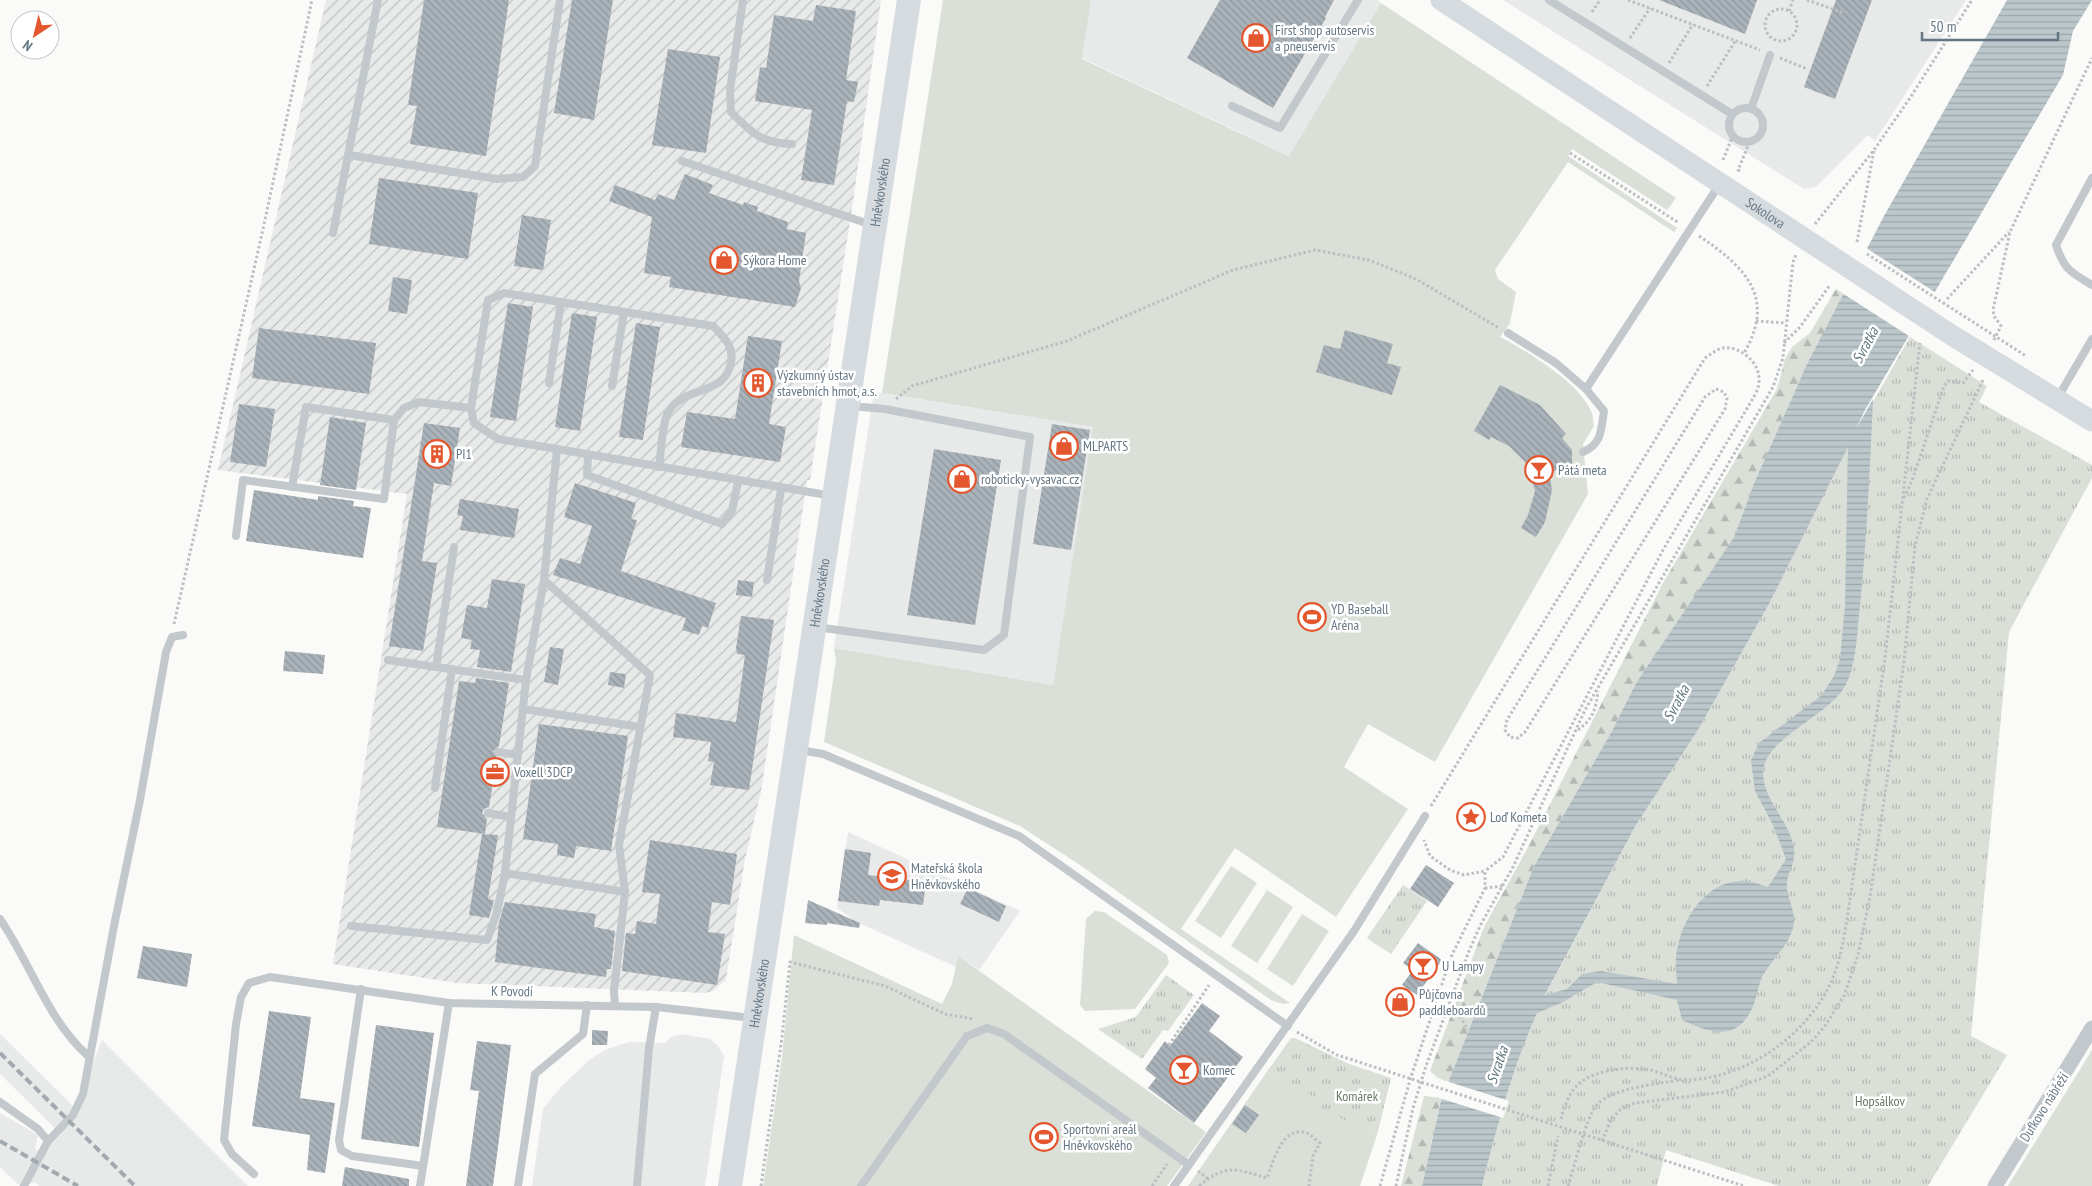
<svg xmlns="http://www.w3.org/2000/svg" width="2092" height="1186" font-family="'PT Sans Narrow',sans-serif">
<style>
.built{fill:#e8e9e9}
.industrial{fill:url(#industrial-furrows)}
.grass{fill:#dadfd7}
.forest{fill:url(#forest-firs)}
.park{fill:url(#park-tufts)}
.water{fill:url(#water-rules);fill-rule:evenodd}
.pier{fill:#fafaf8}
.building{fill:url(#building-back-hatch)}
.lines{fill:none;stroke-linecap:round;stroke-linejoin:round}
.path{stroke:#bbbfc2;stroke-width:3;stroke-dasharray:2.5 2.5;stroke-linecap:butt}
.lane{stroke:#c3c8cc;stroke-width:8}
.street{stroke:#c3c8cc;stroke-width:15}
.secondary{stroke:#d6dbdf;stroke-width:21}
.primary{stroke:#d6dbdf;stroke-width:24}
.rail{stroke:#a2aab0;stroke-width:4;stroke-dasharray:8 4;stroke-linecap:butt}
.labels{text-anchor:middle;dominant-baseline:central;stroke-width:5;stroke-linejoin:round;paint-order:stroke}
.poi-label{font-size:14px;fill:#657683;stroke:#fff;text-anchor:start}
.street-label{font-size:14px;fill:#657683;stroke:#fff}
.park-label{font-size:14px;fill:#687a64;stroke:#fff}
.water-label{font-size:15px;font-style:italic;fill:#60757c;stroke:#fff}
</style>
<defs>
<pattern id="industrial-furrows" width="10" height="10" patternUnits="userSpaceOnUse" patternTransform="scale(1.25)"><rect width="10" height="10" fill="#e8e9e9"/><path d="M-1 1l2-2M0 10L10 0M9 11l2-2" fill="none" stroke="#c0c1c2"/></pattern>
<pattern id="forest-firs" width="22" height="20" patternUnits="userSpaceOnUse" patternTransform="scale(1.25)"><rect width="22" height="20" fill="#dadfd7"/><path d="M5 1l3.5 6h-7zM16 11l3.5 6h-7z" fill="#b4b9b4"/></pattern>
<pattern id="park-tufts" width="24" height="20" patternUnits="userSpaceOnUse" patternTransform="scale(1.25)"><rect width="24" height="20" fill="#dadfd7"/><path d="M3 7l-1-3M5 7V3M7 7l1-3M15 17l-1-3M17 17v-4M19 17l1-3" fill="none" stroke="#b4b9b4"/></pattern>
<pattern id="water-rules" width="6" height="5" patternUnits="userSpaceOnUse" patternTransform="scale(1.25)"><rect width="6" height="5" fill="#bbc7cb"/><path d="M0 2.5h6" fill="none" stroke="#9ca6aa"/></pattern>
<pattern id="building-back-hatch" width="6" height="6" patternUnits="userSpaceOnUse" patternTransform="scale(1.25)"><rect width="6" height="6" fill="#aab3b9"/><path d="M-1 5l2 2M0 0l6 6M5-1l2 2" fill="none" stroke="#8e969c"/></pattern>
</defs>
<rect width="100%" height="100%" fill="#fafaf8"/>
<!-- built -->
<g class="built">
<path d="M1091 0H1378L1381 3 1290 156 1082 58Z"/>
<path d="M1503 0H1966L1875 141 1868 135 1816 187 1804 189Z"/>
<path d="M874 392 1094 427 1053 685 834 648Z"/>
<path d="M848 832 1020 911 979 970 958 956 956 967 855 921 837 908Z"/>
<path d="M0 1034 75 1108 102 1040 248 1186H39L35 1182 20 1186 0 1167V1113L38 1135 35 1149 38 1151 56 1129 0 1074Z"/>
<path d="M682 1034 710 1039 718 1046 724 1056 705 1186H532L543 1109 560 1088 589 1060 607 1049 629 1042 665 1043 671 1037Z"/>
</g>
<!-- industrial -->
<path class="industrial" d="M326 0H881L854 195 810 480H807L761 792 745 859 727 973 725 981 713 991 705 993 457 983 333 964 407 494 218 470Z"/>
<!-- grass -->
<g class="grass">
<path d="M943 0H1091L1082 59 1289 156 1381 3 1676 198 1667 210 1572 149 1568 156 1677 228 1674 232 1568 162 1495 270 1498 279 1516 292 1510 323 1500 337C1527 351 1578 382 1591 411 1593 415 1593 421 1594 426L1583 444 1588 494 1435 762 1368 724 1344 767 1408 809 1336 917 1235 848 1181 929 1290 1003 1283 1004 1271 1000 1080 865 1020 826 824 742 836 660 834 648 1053 685 1093 427 882 393Z"/>
<path d="M1231 866 1257 883 1221 938 1195 921Z"/>
<path d="M1267 890 1293 907 1257 963 1231 946Z"/>
<path d="M1095 911 1104 912 1167 955 1169 963 1135 1009 1085 1011 1080 1005 1086 919Z"/>
<path d="M1302 914 1329 931 1293 986 1267 969Z"/>
<path d="M794 935 942 1004 952 984 958 956 1206 1132 1167 1186H763L782 1057Z"/>
<path d="M2092 1050V1186H2008Z"/>
<path d="M1266 1073 1314 1096 1311 1104 1377 1135 1360 1186H1188Z"/>
</g>
<!-- forest -->
<g class="forest">
<path d="M1836 289 1844 294 1807 364 1755 481 1734 537 1636 683 1612 731 1534 866 1448 1082 1438 1078 1430 1071 1484 927 1525 853 1663 583 1777 389 1785 359 1792 347 1810 333Z"/>
<path d="M1424 1096 1441 1098 1422 1186H1401Z"/>
</g>
<!-- park -->
<g class="park">
<path d="M1910 337 1987 386 1979 402 2092 465V478L2009 632 1971 1036 2007 1055 1928 1186H1779L1666 1150 1657 1186H1482L1500 1117 1524 1040 1545 996 1636 825 1698 730 1769 604 1848 446Z"/>
<path d="M1403 885 1427 901 1391 954 1367 938Z"/>
<path d="M1166 975 1194 995 1168 1031 1163 1030 1142 1059 1098 1029 1136 1017Z"/>
<path d="M1291 1038H1295L1349 1064 1391 1078 1377 1135 1310 1104 1313 1096 1266 1073Z"/>
</g>
<!-- water -->
<path class="water" d="M2007 0H2092L2073 31 2063 75 1865 410 1856 429 1873 399C1870 468 1867 537 1860 606 1857 630 1857 658 1848 680 1835 715 1764 736 1763 773 1763 801 1791 822 1794 849 1796 862 1789 869 1787 882 1785 895 1795 909 1794 922 1792 944 1772 958 1762 977 1758 986 1757 997 1753 1006 1738 1043 1710 1033 1682 1020L1677 1000 1597 982 1561 1003 1537 1013C1512 1068 1497 1128 1482 1186H1422L1441 1100 1534 866 1612 731 1636 683 1734 537 1755 481 1807 364 1884 216ZM1848 447 1845 605 1840 659 1834 676 1822 695 1759 743 1751 760 1755 791 1773 825 1786 859 1768 887C1761 885 1752 881 1745 881 1704 879 1678 924 1676 961 1675 968 1677 976 1677 984L1601 971 1582 974 1567 989 1545 995 1636 825 1698 730 1769 604Z"/>
<!-- pier -->
<g class="pier">
<path d="M1866 248 1938 294 1912 338 1842 293Z"/>
<path d="M1446 1081 1509 1101 1503 1118 1439 1098Z"/>
</g>
<!-- building -->
<g class="building">
<path d="M424 0H509L486 156 410 144 417 106 408 105Z"/>
<path d="M572 0H613L594 120 554 113Z"/>
<path d="M1220 0H1334L1325 17 1326 18 1273 108 1187 58Z"/>
<path d="M1659 0H1757L1745 34Z"/>
<path d="M1836 0H1872L1835 99 1804 87Z"/>
<path d="M816 5 856 11 846 80 858 82 854 102 847 101 834 185 801 180 812 110 755 101 760 67 766 68 774 15 813 21Z"/>
<path d="M668 49 720 57 706 153 652 145Z"/>
<path d="M685 174 713 185 709 193 743 205 744 202 758 207 757 211 788 222 787 229 806 233 799 281 801 288 795 307 669 287 671 277 644 273 652 217 609 201 615 185 655 200 658 194 674 200Z"/>
<path d="M379 178 478 193 468 259 369 244Z"/>
<path d="M522 215 551 220 543 270 514 266Z"/>
<path d="M393 277 412 280 407 314 388 311Z"/>
<path d="M508 303 533 307 516 421 490 417Z"/>
<path d="M572 313 597 317 580 431 555 427Z"/>
<path d="M636 323 660 327 643 440 619 437Z"/>
<path d="M259 328 376 343 369 394 252 378Z"/>
<path d="M1345 330 1393 344 1387 363 1401 367 1392 395 1316 372 1324 345 1340 349Z"/>
<path d="M748 336 782 341 769 424 786 427 780 462 681 447 687 412 735 419Z"/>
<path d="M1500 385 1540 405 1566 434 1562 438 1572 450V465L1552 472 1553 477 1550 478 1552 490 1545 522 1536 537 1521 528 1528 515 1535 491 1528 465 1509 446 1491 437 1489 440 1474 431Z"/>
<path d="M239 404 275 409 266 467 230 462Z"/>
<path d="M330 417 366 423 356 490 320 485Z"/>
<path d="M424 423 460 428 451 486 434 483 422 561 437 563 423 651 389 646Z"/>
<path d="M1052 424 1090 430 1071 550 1033 544Z"/>
<path d="M934 449 1001 460 975 625 907 615Z"/>
<path d="M575 483 636 503 631 519 637 520 621 571 716 603 708 628 702 626 699 635 682 630 686 618 553 575 560 558 580 564 592 526 564 517Z"/>
<path d="M254 490 318 500V496L354 501 353 506 371 508 363 558 246 541Z"/>
<path d="M460 499 519 509 514 538 460 530 463 516 457 515Z"/>
<path d="M492 579 525 584 511 672 477 667 480 650 470 649 472 640 461 638 467 605 487 608Z"/>
<path d="M738 580 754 582 752 597 736 595Z"/>
<path d="M741 616 774 620 749 790 710 785 714 762 708 761 711 742 673 737 676 713 736 722 745 655 737 654 736 648Z"/>
<path d="M550 647 564 649 558 685 544 682Z"/>
<path d="M285 651 325 655 323 674 283 671Z"/>
<path d="M610 672 626 674 624 688 608 685Z"/>
<path d="M476 678 509 683 499 746 493 751 497 757 489 807 484 809 482 813 487 819 485 834 437 827 459 681 475 683Z"/>
<path d="M539 724 628 736 611 851 576 846 574 858 557 855 558 844 523 839Z"/>
<path d="M482 834 498 835 488 899 494 900 489 918 469 915Z"/>
<path d="M650 840 737 854 730 905 712 902 708 932 725 934 717 985 622 971 626 933 635 934 637 921 656 924 660 894 642 892Z"/>
<path d="M845 849 871 853 868 875 926 882 923 905 880 900 879 906 838 901Z"/>
<path d="M1426 865 1454 883 1438 907 1410 889Z"/>
<path d="M968 888 1006 906 999 922 960 904Z"/>
<path d="M808 900 860 923 859 928 827 923V925L805 923Z"/>
<path d="M505 902 596 914 594 927 615 931 611 969H607L606 977 495 962 499 922Z"/>
<path d="M1418 943 1442 960 1417 995 1402 985 1413 970 1403 963Z"/>
<path d="M143 946 192 954 187 987 137 978Z"/>
<path d="M1202 1003 1220 1016 1209 1031 1243 1057 1194 1123 1148 1088 1156 1078 1145 1069 1165 1041 1170 1046Z"/>
<path d="M269 1011 311 1017 300 1098 335 1103 325 1173 307 1170 310 1135 252 1126Z"/>
<path d="M376 1025 434 1033 419 1147 361 1139Z"/>
<path d="M592 1030 608 1031 607 1045H592Z"/>
<path d="M477 1041 511 1045 493 1186H466L479 1091 470 1090Z"/>
<path d="M1245 1105 1259 1115 1246 1133 1232 1124Z"/>
<path d="M345 1167 409 1179V1186H342Z"/>
</g>
<g class="lines">
<!-- path -->
<g class="path">
<path d="M1628 0 1760 50"/>
<path d="M1807 0 1844 13"/>
<circle cx="1781" cy="25" r="16"/>
<path d="M1789 11 1793 0"/>
<path d="M1592 12 1600 0"/>
<path d="M1630 38 1650 8"/>
<path d="M1780 58 1807 69"/>
<path d="M1669 63 1693 24"/>
<path d="M1707 86 1736 40"/>
<path d="M1570 153 1679 223"/>
<path d="M1723 160 1733 135"/>
<path d="M1740 171 1738 170 1750 141"/>
<path d="M1815 224 1874 150 1910 98 1972 0"/>
<path d="M1699 236C1744 266 1777 297 1744 353"/>
<path d="M1857 242 1874 150"/>
<path d="M1867 254 2026 356"/>
<path d="M1947 299 2009 232"/>
<path d="M1756 321 1786 323"/>
<path d="M1994 340 2001 326 1994 316 1993 310 2010 232 2092 58"/>
<path d="M1784 343 1800 327 1830 285"/>
<path d="M1716 389 1724 392 1727 398 1725 409 1525 732 1518 738 1510 737 1505 730 1507 720 1705 397Z"/>
<path d="M896 399 912 386 1067 341 1233 270 1315 250 1369 260 1416 279 1499 328"/>
<path d="M1904 498 1913 478 1944 386 1948 381 1963 383 1973 370"/>
<path d="M174 624 263 229 312 0"/>
<path d="M1578 730C1593 719 1596 709 1598 691"/>
<path d="M1431 806 1705 358C1711 354 1716 350 1722 348 1740 345 1761 363 1759 382 1759 388 1755 395 1752 400L1663 550 1503 857 1485 871"/>
<path d="M1485 888 1503 886"/>
<path d="M1449 964 1462 969"/>
<path d="M1450 999 1468 1030"/>
<path d="M1297 1032 1337 1055 1744 1186"/>
<path d="M1169 1045 1209 985"/>
<path d="M1561 1119C1564 1106 1570 1090 1581 1082 1599 1069 1631 1066 1651 1070 1662 1073 1673 1079 1684 1080 1745 1080 1808 1035 1832 980 1841 959 1844 936 1848 913L1885 658 1920 343"/>
<path d="M1602 1141 1612 1118 1621 1109 1635 1103 1725 1092 1768 1076 1811 1042 1825 1026 1844 996 1858 955 1870 897 1904 662 1915 546 1927 499 1983 380"/>
<path d="M1198 1171 1208 1179"/>
<path d="M761 1186 782 1037 790 962 885 986 945 1014 973 1019"/>
<path d="M1152 1186 1167 1164"/>
<path d="M1199 1186C1227 1163 1235 1169 1267 1178 1273 1162 1282 1125 1307 1133 1311 1135 1316 1140 1320 1143L1313 1156 1309 1186"/>
<path d="M1380 1186 1410 1080 1451 957 1485 888V871L1464 875 1450 870 1430 856 1424 840"/>
<path d="M1396 1186 1413 1108 1426 1066 1469 951 1480 926 1513 867 1585 710 1773 387 1783 358 1793 262 1796 255"/>
<path d="M1548 1186 1558 1136"/>
<path d="M1568 1186C1574 1168 1586 1118 1596 1106 1610 1088 1658 1084 1680 1080"/>
</g>
<!-- lane -->
<g class="lane">
<path d="M743 0 730 90 731 112C752 133 761 143 792 144"/>
<path d="M1549 0 1732 114"/>
<path d="M1232 106 1280 128 1358 0"/>
<circle cx="1746" cy="125" r="17"/>
<path d="M1751 109 1770 55"/>
<path d="M349 155 497 179 523 177 535 166 560 0"/>
<path d="M682 161 872 225"/>
<path d="M2092 178 2056 245C2064 269 2070 272 2092 285"/>
<path d="M333 233 378 0"/>
<path d="M1508 333 1556 363 1586 389"/>
<path d="M549 383 561 302"/>
<path d="M612 386 624 312"/>
<path d="M2057 399 2092 339"/>
<path d="M471 408 488 300 504 293 713 326C724 337 734 346 731 362 726 396 685 385 669 411 662 421 661 454 659 467"/>
<path d="M1583 452C1602 444 1601 430 1604 411L1586 389 1719 185"/>
<path d="M588 455 587 475 722 524 732 511 738 482"/>
<path d="M292 487 306 407 394 420 404 408 419 402 471 408 474 423 498 439 557 449"/>
<path d="M236 536 243 480 384 499 394 420"/>
<path d="M454 547 436 667 526 680"/>
<path d="M544 580 526 680 505 873 625 892"/>
<path d="M767 580 781 489"/>
<path d="M816 627 984 650 1004 635 1030 437 885 409 851 406"/>
<path d="M388 660 436 667"/>
<path d="M523 709 640 727"/>
<path d="M800 750 823 754 1019 836 1288 1026"/>
<path d="M498 752 518 755"/>
<path d="M435 788 452 669"/>
<path d="M488 813 511 817"/>
<path d="M0 919C31 964 47 1019 88 1056"/>
<path d="M351 926 487 940 497 912 505 873"/>
<path d="M361 989 339 1140 341 1150 352 1156 423 1166"/>
<path d="M615 1006 614 991 625 892 619 845 650 675 544 580 557 449 833 496"/>
<path d="M0 1102 38 1129 48 1141"/>
<path d="M254 1174 232 1154 224 1140 236 1024 241 997 249 983 270 977 449 1003 656 1007 752 1018"/>
<path d="M24 1186 48 1141 73 1115 83 1094 114 926 140 800 166 652 172 637 183 635"/>
<path d="M420 1186 449 1003"/>
<path d="M518 1186 535 1074 583 1034 587 1005"/>
<path d="M637 1186 649 1048 656 1007"/>
<path d="M861 1186 967 1036 987 1028 1004 1034 1189 1165"/>
<path d="M1174 1186 1354 931 1425 816"/>
</g>
<!-- street -->
<path class="street" d="M1995 1186 2092 1028"/>
<!-- secondary -->
<path class="secondary" id="s1" d="M1441 0 1953 336 2092 421"/>
<!-- primary -->
<path class="primary" id="s2" d="M730 1186 909 0"/>
<!-- rail -->
<g class="rail">
<path d="M0 1053 135 1186"/>
<path d="M0 1141 78 1186"/>
</g>
</g>
<!-- icons -->
<defs>
<symbol id="shop-ring" viewBox="-11 -11 22 22"><circle r="9.5" fill="#fff" stroke="#e4572e" stroke-width="1.5"/><path d="M-5-2.5h2.3a2.7 3.5 0 0 1 5.4 0H5L5.5 6h-11ZM-1.5-2.5h3a1.5 2.3 0 0 0-3 0Z" fill="#e4572e"/></symbol>
<symbol id="building-ring" viewBox="-11 -11 22 22"><circle r="9.5" fill="#fff" stroke="#e4572e" stroke-width="1.5"/><path d="M-4-6H4V6H1V3H-1V6H-4ZM-2.5-4.3h1.7v1.8h-1.7ZM.8-4.3h1.7v1.8H.8ZM-2.5-1h1.7V.8h-1.7ZM.8-1h1.7V.8H.8Z" fill="#e4572e"/></symbol>
<symbol id="bar-ring" viewBox="-11 -11 22 22"><circle r="9.5" fill="#fff" stroke="#e4572e" stroke-width="1.5"/><path d="M-6-5H6L.8 .8V4.5H3.5V6h-7V4.5H-.8V.8Z" fill="#e4572e"/></symbol>
<symbol id="stadium-ring" viewBox="-11 -11 22 22"><circle r="9.5" fill="#fff" stroke="#e4572e" stroke-width="1.5"/><path d="M0-5a6.5 5 0 1 0 0 10a6.5 5 0 1 0 0-10ZM-3.5-1.8h7v3.6h-7Z" fill="#e4572e"/></symbol>
<symbol id="office-ring" viewBox="-11 -11 22 22"><circle r="9.5" fill="#fff" stroke="#e4572e" stroke-width="1.5"/><path d="M-6-3h4V-5.5h4V-3h4V5H-6ZM-1-4.5V-3h2v-1.5ZM-6 0V1H6V0Z" fill="#e4572e"/></symbol>
<symbol id="sight-ring" viewBox="-11 -11 22 22"><circle r="9.5" fill="#fff" stroke="#e4572e" stroke-width="1.5"/><path d="M0-6L1.8-2.2L6-1.7L2.9 1.2L3.7 5.4L0 3.3L-3.7 5.4L-2.9 1.2L-6-1.7L-1.8-2.2Z" fill="#e4572e"/></symbol>
<symbol id="school-ring" viewBox="-11 -11 22 22"><circle r="9.5" fill="#fff" stroke="#e4572e" stroke-width="1.5"/><path d="M0-5L7-2L0 1L-7-2ZM-4 1L0 2.5L4 1V4Q0 6-4 4Z" fill="#e4572e"/></symbol>
</defs>
<g fill-rule="evenodd">
<use href="#shop-ring" x="1240" y="22" width="32" height="32"/>
<use href="#shop-ring" x="708" y="244" width="32" height="32"/>
<use href="#building-ring" x="742" y="367" width="32" height="32"/>
<use href="#shop-ring" x="1048" y="430" width="32" height="32"/>
<use href="#building-ring" x="421" y="438" width="32" height="32"/>
<use href="#bar-ring" x="1523" y="454" width="32" height="32"/>
<use href="#shop-ring" x="946" y="463" width="32" height="32"/>
<use href="#stadium-ring" x="1296" y="601" width="32" height="32"/>
<use href="#office-ring" x="479" y="756" width="32" height="32"/>
<use href="#sight-ring" x="1455" y="801" width="32" height="32"/>
<use href="#school-ring" x="876" y="860" width="32" height="32"/>
<use href="#bar-ring" x="1407" y="950" width="32" height="32"/>
<use href="#shop-ring" x="1384" y="986" width="32" height="32"/>
<use href="#bar-ring" x="1168" y="1054" width="32" height="32"/>
<use href="#stadium-ring" x="1028" y="1121" width="32" height="32"/>
</g>
<g class="labels">
<!-- poi labels -->
<g class="poi-label">
<text x="1275" y="30">First shop autoservis<tspan x="1275" dy="16">a pneuservis</tspan></text>
<text x="743" y="260">Sýkora Home</text>
<text x="777" y="375">Výzkumný ústav<tspan x="777" dy="16">stavebních hmot, a.s.</tspan></text>
<text x="1083" y="446">MLPARTS</text>
<text x="456" y="454">PI1</text>
<text x="1558" y="470">Pátá meta</text>
<text x="981" y="479">roboticky-vysavac.cz</text>
<text x="1331" y="609">YD Baseball<tspan x="1331" dy="16">Aréna</tspan></text>
<text x="514" y="772">Voxell 3DCP</text>
<text x="1490" y="817">Loď Kometa</text>
<text x="911" y="868">Mateřská škola<tspan x="911" dy="16">Hněvkovského</tspan></text>
<text x="1442" y="966">U Lampy</text>
<text x="1419" y="994">Půjčovna<tspan x="1419" dy="16">paddleboardů</tspan></text>
<text x="1203" y="1070">Komec</text>
<text x="1063" y="1129">Sportovní areál<tspan x="1063" dy="16">Hněvkovského</tspan></text>
</g>
<!-- street labels -->
<g class="street-label">
<text stroke="none"><textPath href="#s2" startOffset="1005">Hněvkovského</textPath></text>
<text stroke="none"><textPath href="#s1" startOffset="388">Sokolova</textPath></text>
<text stroke="none"><textPath href="#s2" startOffset="600">Hněvkovského</textPath></text>
<text transform="translate(512 991) rotate(1)">K Povodí</text>
<text stroke="none"><textPath href="#s2" startOffset="195">Hněvkovského</textPath></text>
<text transform="translate(2044 1107) rotate(-58)">Dufkovo nábřeží</text>
</g>
<!-- park labels -->
<g class="park-label">
<text x="1357" y="1096">Komárek</text>
<text x="1880" y="1101">Hopsálkov</text>
</g>
<!-- water labels -->
<g class="water-label">
<text transform="translate(1865 345) rotate(-62)">Svratka</text>
<text transform="translate(1676 703) rotate(-62)">Svratka</text>
<text transform="translate(1497 1065) rotate(-71)">Svratka</text>
</g>
</g>
<!-- north arrow -->
<g transform="translate(35 35) rotate(215)"><circle r="24" fill="#ffffff" stroke="#c1c8cd"/>
<path d="M0-4L9 19L0 12L-9 19Z" fill="#e4572e"/>
<text y="-8" font-size="14" font-weight="bold" text-anchor="middle" fill="#657683">N</text>
</g>
<!-- scale -->
<path d="M1922 32v8h136v-8" fill="none" stroke="#657683" stroke-width="2.5"/>
<text x="1930" y="32" font-size="15" fill="#657683" stroke="#ffffff" stroke-width="4" paint-order="stroke">50 m</text>
</svg>
